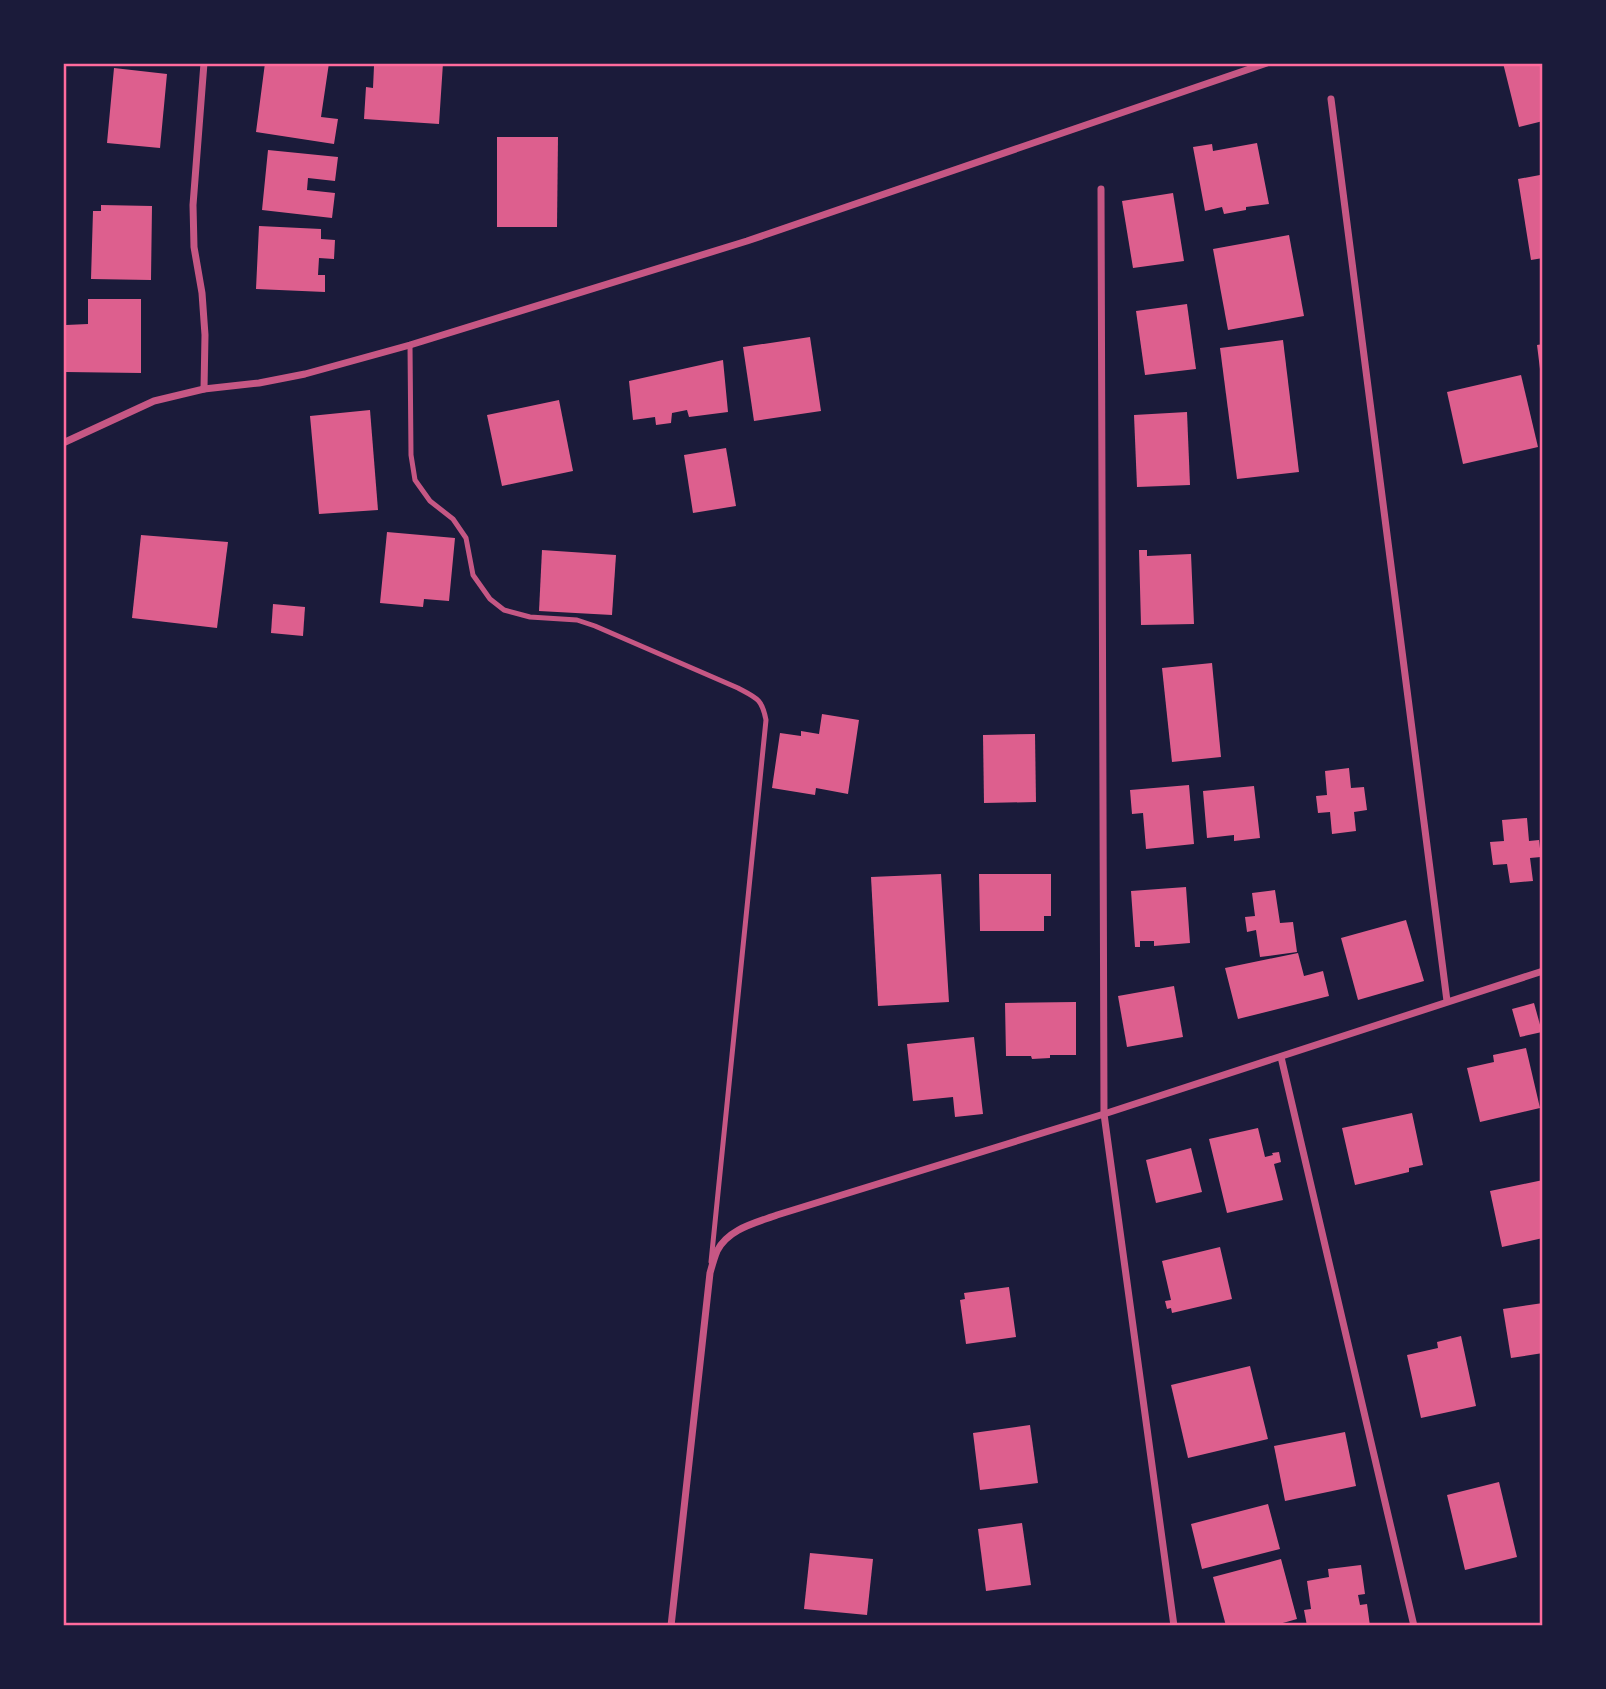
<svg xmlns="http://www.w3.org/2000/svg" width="1606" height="1689" font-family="'Fira Sans',sans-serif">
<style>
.building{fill:#dd5f8e}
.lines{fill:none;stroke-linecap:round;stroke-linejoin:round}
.service{stroke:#c65784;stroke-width:5}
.minor{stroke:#c65784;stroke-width:7}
.neatline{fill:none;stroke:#ff6b9d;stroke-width:2.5}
</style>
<rect width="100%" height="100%" fill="#1b1b3a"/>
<!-- building -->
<g class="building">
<path d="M265 63H329L321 117 338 119 334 144 256 132Z"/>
<path d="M382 63H443L439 124 364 119 366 87 373 88 374 66H382Z"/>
<path d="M1503 63H1543V121L1519 127Z"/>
<path d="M114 68 167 74 160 148 107 143Z"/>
<path d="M497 137H558L557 227H497Z"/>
<path d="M1257 143 1269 204 1246 207V210L1224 214 1222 207 1205 211 1193 147 1212 144 1213 151Z"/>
<path d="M268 150 338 157 335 181 308 178 307 190 335 193 332 218 262 210Z"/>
<path d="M1540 175 1541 183 1543 182V258L1531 260 1518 179Z"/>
<path d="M1173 193 1184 261 1133 268 1122 201Z"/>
<path d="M101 205 152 206 151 280 91 279 93 211H101Z"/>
<path d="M259 226 321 229V239L335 240 334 259 319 258 318 275H325V292L256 289Z"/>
<path d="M1289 235 1304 316 1228 330 1213 249Z"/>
<path d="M88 299H141V373L66 372V325L88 324Z"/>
<path d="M1187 304 1196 369 1145 375 1136 311Z"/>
<path d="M810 337 821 411 754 421 743 347Z"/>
<path d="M1283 340 1299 472 1237 479 1220 348Z"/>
<path d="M1543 344V376L1541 377 1537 345Z"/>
<path d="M723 360 728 412 689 417 687 410 672 413 671 423 656 425 655 417 633 420 629 381Z"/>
<path d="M1521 375 1538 447 1463 464 1447 392Z"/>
<path d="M559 400 573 471 502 486 487 415Z"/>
<path d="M370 410 378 510 319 514 310 416Z"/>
<path d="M1187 412 1190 485 1137 487 1134 415Z"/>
<path d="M726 448 736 506 693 513 684 455Z"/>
<path d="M387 532 455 538 449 601 424 599 423 607 380 603Z"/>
<path d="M141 535 228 542 217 628 132 618Z"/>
<path d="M542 550 616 555 612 615 539 611Z"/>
<path d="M1139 550H1147V556L1191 554 1194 624 1141 625Z"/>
<path d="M273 604 305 607 303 636 271 633Z"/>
<path d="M1212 663 1221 757 1172 762 1162 668Z"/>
<path d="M822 714 859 720 848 794 816 788 815 795 772 788 780 733 801 736V731L819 734Z"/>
<path d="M1035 734 1036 802 984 803 983 735Z"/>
<path d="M1349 768 1351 788 1364 787 1367 810 1354 812 1356 831 1332 834 1330 812 1318 813 1316 796 1327 795 1325 771Z"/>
<path d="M1189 785 1194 844 1146 849 1143 813 1132 814 1130 790Z"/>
<path d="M1254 786 1260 838 1234 841V835L1207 838 1203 791Z"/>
<path d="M1527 818 1529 841 1539 840 1541 857 1530 858 1533 881 1510 883 1507 864 1493 865 1490 842 1504 841 1502 820Z"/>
<path d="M941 874 949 1002 878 1006 871 877Z"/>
<path d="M979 874H1051V916H1044V931H980Z"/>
<path d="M1186 887 1190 943 1154 946V941H1140V947H1135L1131 891Z"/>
<path d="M1275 890 1280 923 1293 922 1297 952 1260 957 1256 930 1247 932 1245 917 1255 916 1252 893Z"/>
<path d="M1406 920 1424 981 1358 1000 1341 938Z"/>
<path d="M1298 953 1304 976 1323 971 1329 996 1238 1019 1225 968Z"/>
<path d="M1174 986 1183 1037 1127 1047 1118 996Z"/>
<path d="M1076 1002V1055H1050V1058L1032 1059 1031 1056H1006L1005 1003Z"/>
<path d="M1534 1003 1542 1032 1520 1037 1512 1009Z"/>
<path d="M974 1037 983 1114 955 1117 953 1097 913 1101 907 1044Z"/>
<path d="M1526 1048 1540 1108 1480 1122 1467 1068 1494 1062 1493 1055Z"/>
<path d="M1412 1113 1423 1165 1409 1168V1172L1355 1185 1342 1128Z"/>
<path d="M1258 1128 1265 1157 1273 1155 1272 1153 1279 1152 1281 1162 1274 1164 1283 1200 1227 1213 1209 1139Z"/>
<path d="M1191 1148 1202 1192 1156 1203 1146 1160Z"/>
<path d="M1543 1180V1238L1502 1247 1490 1191Z"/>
<path d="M1220 1247 1232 1299 1172 1313 1171 1308 1167 1309 1165 1301 1171 1300 1162 1261Z"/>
<path d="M1009 1287 1016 1337 966 1344 960 1300 965 1299 964 1293Z"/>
<path d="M1543 1303V1353L1511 1358 1503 1309Z"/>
<path d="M1461 1336 1476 1406 1421 1418 1407 1355 1438 1348 1437 1342Z"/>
<path d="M1250 1366 1268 1439 1188 1458 1171 1385Z"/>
<path d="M1030 1425 1038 1483 980 1490 973 1433Z"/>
<path d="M1345 1432 1356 1486 1285 1501 1274 1446Z"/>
<path d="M1499 1482 1517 1557 1465 1570 1447 1495Z"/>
<path d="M1268 1504 1280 1549 1202 1569 1191 1524Z"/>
<path d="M1022 1523 1031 1585 986 1591 978 1529Z"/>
<path d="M810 1553 873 1559 867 1615 804 1609Z"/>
<path d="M1281 1559 1297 1619 1272 1626H1226L1213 1577Z"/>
<path d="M1361 1565 1365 1594 1358 1595 1360 1605 1367 1604 1370 1626H1307L1304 1610 1311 1609 1307 1581 1329 1577 1328 1569Z"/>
</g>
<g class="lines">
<!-- service -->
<path class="service" d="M410 345 411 455 415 480 430 501 453 519 466 538 473 575 490 599 504 610 530 617 577 620 595 626 738 688C757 698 762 699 766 720L711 1262"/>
<!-- minor -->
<g class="minor">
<path d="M1331 99 1447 1001"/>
<path d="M1101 189 1104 1114 1174 1626"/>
<path d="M204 389 205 335 202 293 194 247 193 205 204 63"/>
<path d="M63 443 154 401 204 389 259 383 305 374 410 345 747 241 1267 63"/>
<path d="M1281 1057 1414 1626"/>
<path d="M671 1626 710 1273C712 1266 714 1258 717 1251 728 1229 755 1223 777 1215L1104 1114 1543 971"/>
</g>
</g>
<!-- border -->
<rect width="1606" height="1689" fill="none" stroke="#1b1b3a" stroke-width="130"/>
<rect x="65" y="65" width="1476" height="1559" class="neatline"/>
</svg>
